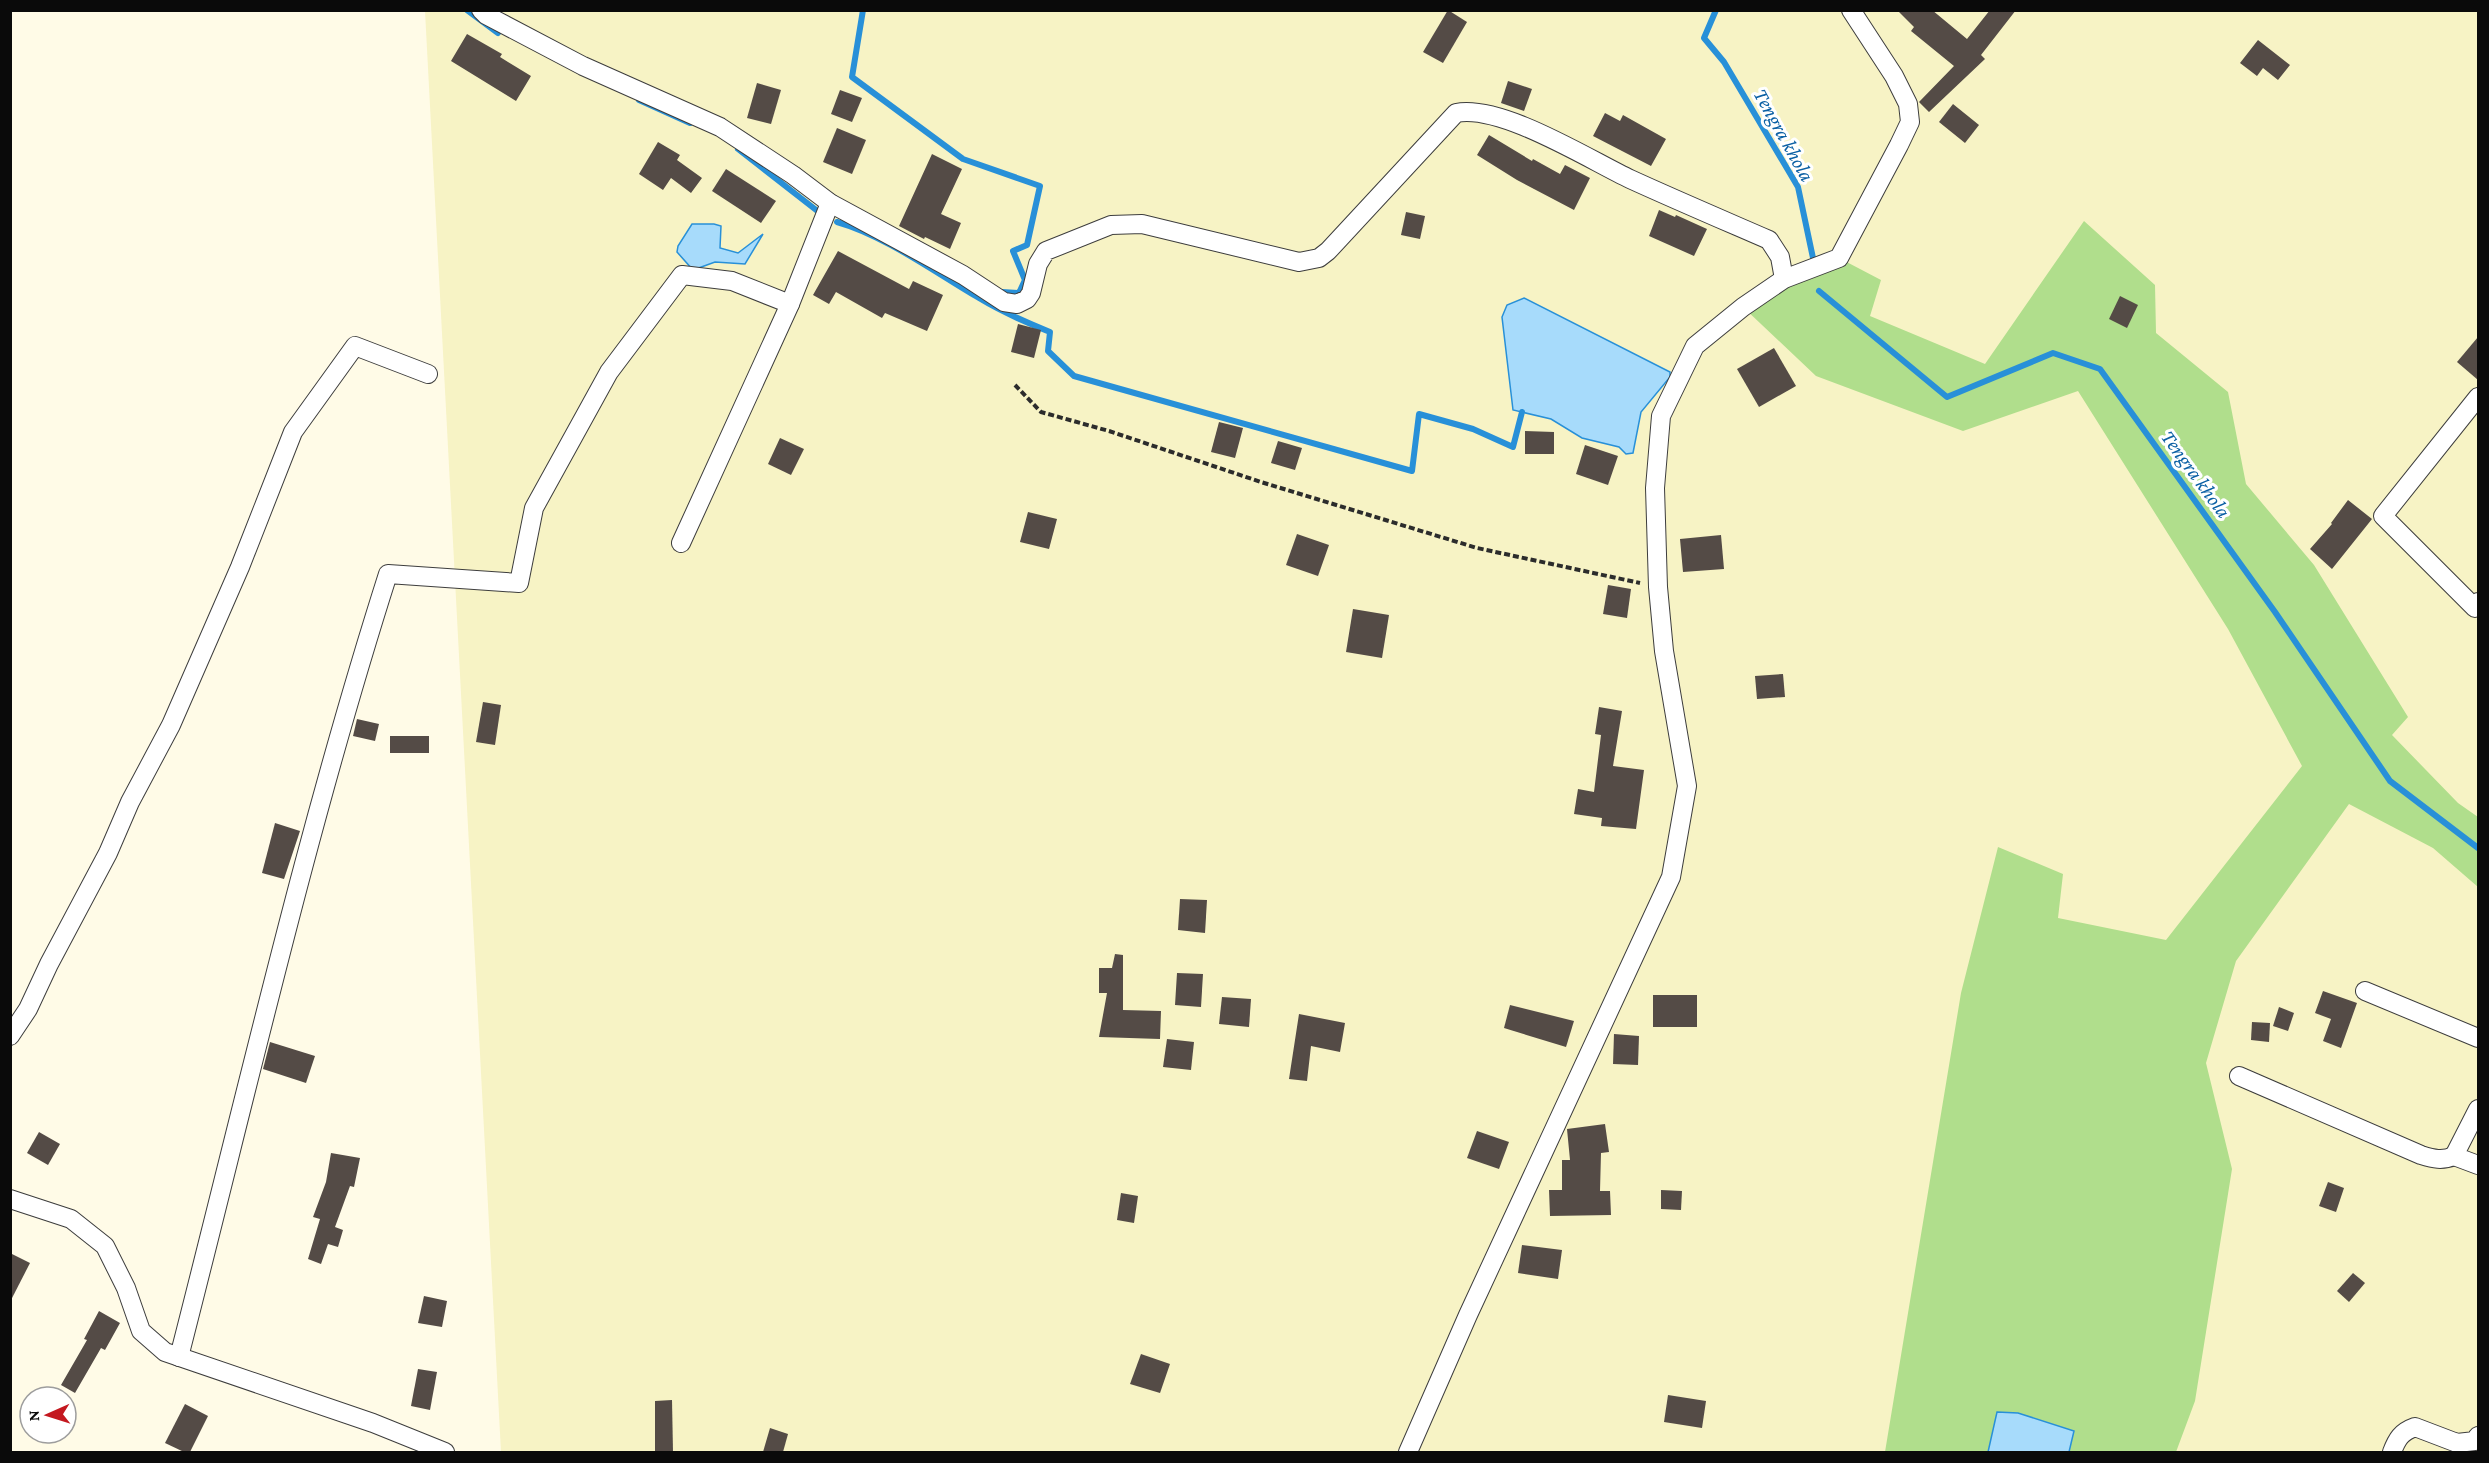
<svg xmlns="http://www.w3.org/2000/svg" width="2489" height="1463" font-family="'Crimson Pro',serif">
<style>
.farmland{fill:#f7f3c5}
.forest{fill:#b0de8c}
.water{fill:#a7dbfb;stroke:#2890d8;stroke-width:1.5}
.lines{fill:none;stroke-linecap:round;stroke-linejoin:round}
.stream{stroke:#2890d8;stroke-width:6}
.building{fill:#544b46}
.minor-casing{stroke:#3d3d3d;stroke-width:20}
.path{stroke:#2c2c2c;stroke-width:4;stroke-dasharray:6 3;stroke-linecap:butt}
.minor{stroke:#fff;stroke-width:18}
.labels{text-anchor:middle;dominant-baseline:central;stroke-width:6;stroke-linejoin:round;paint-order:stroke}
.water-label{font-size:21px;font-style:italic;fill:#0b60a4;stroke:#fff}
</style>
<rect width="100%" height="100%" fill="#fffbe7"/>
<!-- farmland -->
<path class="farmland" d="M425 11H2478V1452H501Z"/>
<!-- forest -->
<path class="forest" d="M2084 221 2155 285 2156 333 2228 392 2246 484 2314 565 2408 717 2392 735 2458 803 2478 817V887L2433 848 2349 804 2236 961 2206 1063 2232 1169 2195 1401 2176 1452H1885L1961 993 1998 847 2063 874 2058 918 2166 940 2302 766 2228 629 2078 391 1963 431 1816 376 1743 307 1839 258 1881 280 1870 316 1985 364Z"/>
<!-- water -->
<g class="water">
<path d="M692 224H714L721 226 720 248 738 253 763 234 745 264 715 262 693 270 677 252 678 246Z"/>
<path d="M1524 298 1670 372V377L1641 412 1633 453 1626 454 1619 447 1582 438 1551 419 1513 410 1502 317 1507 305Z"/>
<path d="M1997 1412 2018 1413 2074 1431 2069 1452H1988Z"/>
</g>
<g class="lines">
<!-- stream -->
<g class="stream">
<path d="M467 10 498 33"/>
<path d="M863 10 852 77 963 159 1040 186 1027 245 1013 251 1025 280 1019 293 1002 292"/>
<path d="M1716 10 1704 38 1724 62 1798 187 1813 258"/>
<path d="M639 100 690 123"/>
<path d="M738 149 820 213"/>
<path d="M837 222C884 235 936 273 979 298 1002 312 1025 322 1050 332L1048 351 1074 376 1412 471 1419 414 1473 429 1513 447 1522 412"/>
<path d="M1819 291 1947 397 2053 353 2100 369 2275 612 2390 781 2478 848"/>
</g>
</g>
<!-- building -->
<g class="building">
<path d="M1448 10 1467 22 1443 63 1423 52Z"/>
<path d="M1897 10H1932L1967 39 1990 10H2016L1981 55 1985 59 1929 112 1919 102 1954 66 1911 31 1914 27Z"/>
<path d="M467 34 502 54 500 57 531 76 516 101 451 61Z"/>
<path d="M2258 40 2290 65 2278 80 2263 68 2257 76 2240 63Z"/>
<path d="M1508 81 1532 89 1524 111 1501 103Z"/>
<path d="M757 83 781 90 771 124 747 118Z"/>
<path d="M840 90 862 98 852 122 831 114Z"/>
<path d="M1953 104 1979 125 1965 143 1939 122Z"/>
<path d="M1605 113 1620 121 1623 115 1666 139 1651 166 1593 136Z"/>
<path d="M837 128 866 140 852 174 823 162Z"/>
<path d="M1489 135 1532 161 1533 159 1560 174 1565 165 1590 178 1574 210 1517 180 1477 155Z"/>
<path d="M658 142 680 155 677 160 702 178 691 193 671 178 663 190 639 174Z"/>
<path d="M932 154 962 169 941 214 961 223 950 249 925 237 924 239 899 226Z"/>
<path d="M726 169 776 201 761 223 712 191Z"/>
<path d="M1659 210 1675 217 1676 215 1707 229 1694 256 1649 236Z"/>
<path d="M1406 212 1425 216 1420 239 1401 235Z"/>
<path d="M838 251 909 289 913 281 943 295 927 331 885 313 882 318 836 292 829 304 813 295Z"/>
<path d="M2120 296 2138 305 2127 328 2109 319Z"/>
<path d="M1018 324 1041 330 1034 358 1011 352Z"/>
<path d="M2478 337V380L2457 362Z"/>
<path d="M1774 348 1796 386 1759 407 1737 369Z"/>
<path d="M1219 422 1243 428 1235 458 1211 452Z"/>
<path d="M1525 431 1554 432V454H1525Z"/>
<path d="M780 438 804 449 791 475 768 464Z"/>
<path d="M1278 441 1302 448 1295 470 1271 463Z"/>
<path d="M1585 445 1618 456 1608 485 1576 474Z"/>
<path d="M2348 500 2372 519 2332 569 2310 549 2332 524 2331 523Z"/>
<path d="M1028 512 1057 519 1049 549 1020 542Z"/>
<path d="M1297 534 1329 545 1318 576 1286 565Z"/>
<path d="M1721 535 1724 569 1683 572 1680 539Z"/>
<path d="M1608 585 1631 589 1627 618 1603 614Z"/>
<path d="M1353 609 1389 615 1382 658 1346 652Z"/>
<path d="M1783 674 1785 697 1757 699 1755 676Z"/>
<path d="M483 702 501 705 495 745 476 742Z"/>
<path d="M1599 707 1622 711 1613 766 1644 770 1636 829 1601 826 1602 818 1574 814 1578 789 1594 792 1601 735 1595 734Z"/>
<path d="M357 719 379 724 375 741 353 736Z"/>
<rect x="390" y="736" width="39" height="17"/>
<path d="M275 823 300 831 284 879 262 873Z"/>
<path d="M1180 899 1207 900 1205 933 1178 930Z"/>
<path d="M1115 954 1123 955V1010L1161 1011 1160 1039 1099 1037 1107 993H1099V968H1112Z"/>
<path d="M1177 973 1203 974 1201 1007 1175 1005Z"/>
<path d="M2323 991 2357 1003 2341 1048 2323 1041 2331 1019 2315 1013Z"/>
<rect x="1653" y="995" width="44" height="32"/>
<path d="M1222 997 1251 999 1249 1027 1219 1024Z"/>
<path d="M1510 1005 1574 1021 1566 1047 1504 1028Z"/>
<path d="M2279 1007 2294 1013 2288 1031 2273 1026Z"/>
<path d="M1299 1014 1345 1023 1340 1052 1311 1046 1307 1081 1289 1079Z"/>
<path d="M2252 1022 2270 1023 2269 1042 2251 1040Z"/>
<path d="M1614 1034 1639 1036 1638 1065 1613 1064Z"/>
<path d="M1167 1039 1194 1042 1191 1070 1163 1067Z"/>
<path d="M270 1042 315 1056 306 1083 263 1069Z"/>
<path d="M1605 1124 1609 1152 1601 1153 1600 1191H1610L1611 1215 1550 1216 1549 1190H1562V1160H1570L1567 1129Z"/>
<path d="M1477 1131 1509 1142 1499 1169 1467 1158Z"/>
<path d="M39 1132 60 1144 48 1165 27 1153Z"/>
<path d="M331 1153 360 1158 354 1187 350 1186 335 1227 343 1230 338 1247 328 1244 321 1264 308 1259 320 1219 313 1217 326 1182Z"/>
<path d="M2328 1182 2344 1188 2336 1212 2319 1206Z"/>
<path d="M1661 1190 1682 1191 1681 1210 1661 1209Z"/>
<path d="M1121 1193 1138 1196 1134 1223 1117 1220Z"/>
<path d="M1522 1245 1562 1250 1558 1279 1518 1273Z"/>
<path d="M10 1253 30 1263 10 1302Z"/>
<path d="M2353 1273 2365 1283 2349 1302 2337 1291Z"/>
<path d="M424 1296 447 1301 442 1327 418 1323Z"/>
<path d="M99 1311 120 1323 105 1350 101 1348 75 1393 61 1385 87 1340 84 1339Z"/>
<path d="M1141 1354 1170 1364 1160 1393 1130 1384Z"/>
<path d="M418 1369 437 1372 430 1410 411 1406Z"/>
<path d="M1668 1395 1706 1401 1702 1428 1664 1422Z"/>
<path d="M672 1400 673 1452H655V1401Z"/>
<path d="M185 1404 208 1416 190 1452H184L165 1443Z"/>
<path d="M770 1428 788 1434 783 1452H763Z"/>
</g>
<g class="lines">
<defs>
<g id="minor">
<path d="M481 10 486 15 583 66 720 127 793 175 830 203 963 275 1004 302 1017 304 1027 299 1031 293 1038 264 1046 251 1111 225 1142 224 1299 262 1319 258 1328 251 1456 113C1501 104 1588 159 1630 179 1676 200 1723 220 1769 240L1780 257 1784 279"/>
<path d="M2478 397 2383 516 2475 608 2478 602"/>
<path d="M681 543 790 304"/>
<path d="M2365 991 2478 1038"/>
<path d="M10 1036 28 1009 49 964 108 853 130 802 171 725 240 567 293 432 355 346 428 374"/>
<path d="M2239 1076 2421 1155C2434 1159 2442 1161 2454 1156"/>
<path d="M2478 1109 2454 1156 2478 1165"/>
<path d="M10 1199 71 1219 105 1246 126 1288 141 1331 165 1352 373 1423 445 1452"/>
<path d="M179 1357C246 1096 306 831 388 574L519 583 534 508 609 372 682 275 732 281 790 304 830 203"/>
<path d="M1408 1452 1468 1315 1671 877 1687 786 1664 651 1658 587 1655 488 1661 416 1695 346 1743 307 1784 279 1839 258 1899 145 1910 122 1908 104 1894 76 1851 10"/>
<path d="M2392 1452C2397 1439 2401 1432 2415 1427L2457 1443 2475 1441 2478 1436"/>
</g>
</defs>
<!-- minor casing -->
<use href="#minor" class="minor-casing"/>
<!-- path -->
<path class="path" d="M1015 385 1041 412 1109 431 1261 482 1477 548 1640 583"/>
<!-- minor -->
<use href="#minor" class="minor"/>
</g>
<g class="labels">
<!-- water labels -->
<g class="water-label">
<text transform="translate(1784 135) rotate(61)">Tengra khola</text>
<text transform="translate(2196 474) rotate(54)">Tengra khola</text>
</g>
</g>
<!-- border -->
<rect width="2489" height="1463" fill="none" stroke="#0a0a0a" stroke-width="24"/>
<!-- north arrow -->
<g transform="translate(48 1415) rotate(267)"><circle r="28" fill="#ffffff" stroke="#9d9d9d" stroke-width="1.5"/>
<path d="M0-4.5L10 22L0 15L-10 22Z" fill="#c4181f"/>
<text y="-9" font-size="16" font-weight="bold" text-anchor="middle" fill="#0a0a0a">N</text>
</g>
</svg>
